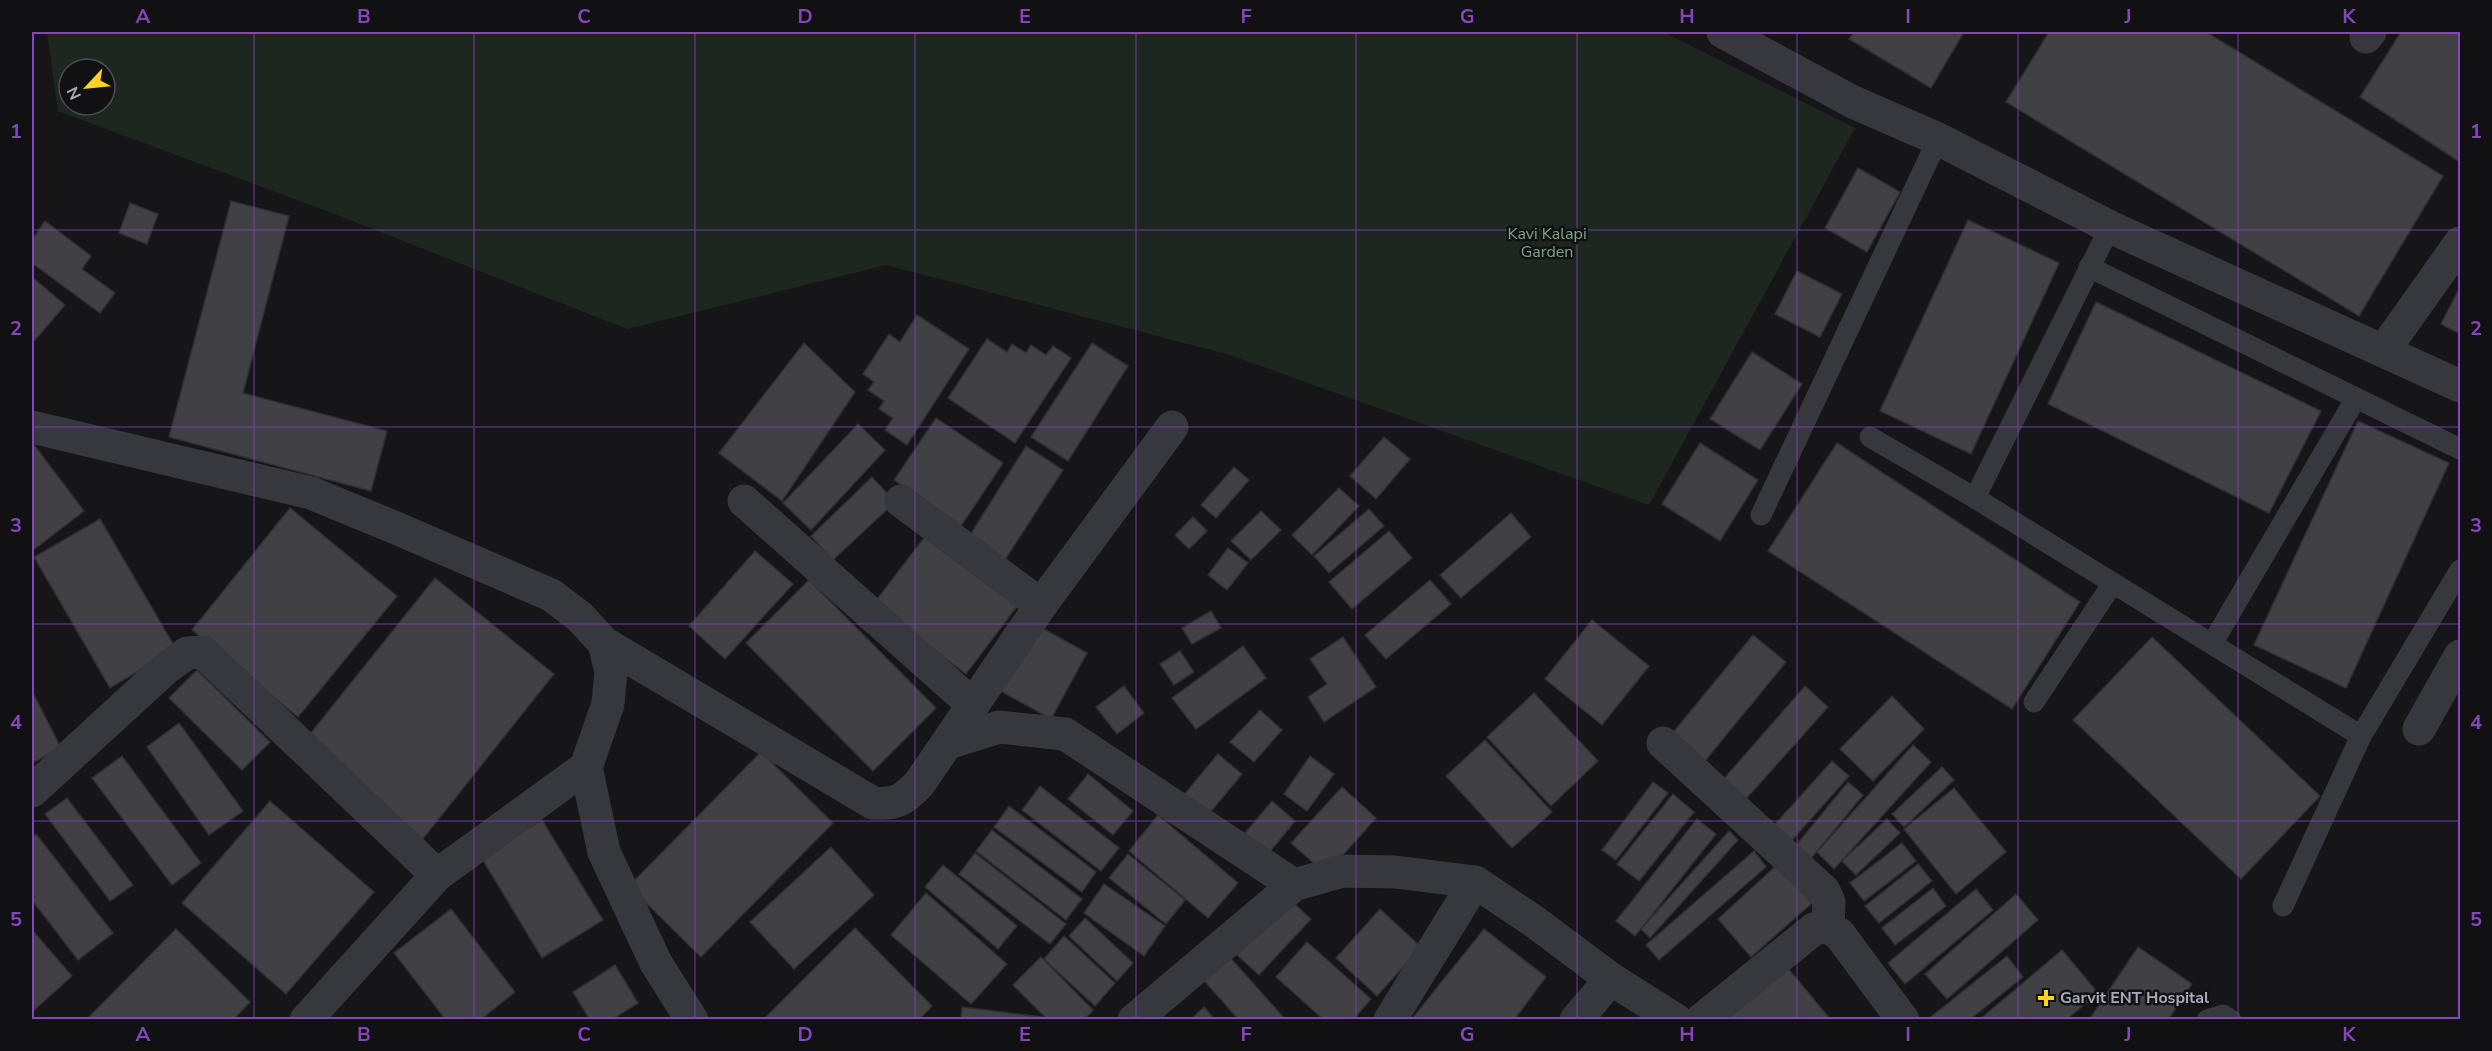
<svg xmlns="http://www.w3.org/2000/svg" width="2492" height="1051" font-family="'Nunito Sans',sans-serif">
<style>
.green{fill:#1d2720;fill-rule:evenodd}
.building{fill:#404045;stroke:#303034;stroke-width:1.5}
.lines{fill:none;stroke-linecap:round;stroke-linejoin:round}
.lane{stroke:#37373e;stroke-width:21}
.street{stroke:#37373e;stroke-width:33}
.grid{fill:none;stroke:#8445be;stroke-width:1.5;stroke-opacity:0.55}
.poi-dot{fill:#ffd127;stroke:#111113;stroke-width:2}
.labels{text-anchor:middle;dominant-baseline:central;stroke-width:5;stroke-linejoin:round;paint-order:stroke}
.park-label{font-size:16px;fill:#7ca684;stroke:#111113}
.poi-label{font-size:16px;font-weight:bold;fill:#a7aab9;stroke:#111113;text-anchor:start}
.neatline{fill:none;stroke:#8445be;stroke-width:2}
.grid-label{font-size:20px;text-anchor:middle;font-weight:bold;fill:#8445be}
</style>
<rect width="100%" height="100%" fill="#161618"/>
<!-- green -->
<path class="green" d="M47 32H1663L1855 128 1649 505 1230 355 886 265 627 329 332 213 58 111ZM69 69H105V105H69Z"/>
<!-- building -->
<g class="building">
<path d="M1854 32H1964L1931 88 1849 39Z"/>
<path d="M2049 32H2206L2443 176 2359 316 2006 102Z"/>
<path d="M2401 32H2460V162L2360 97Z"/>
<path d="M1858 168 1900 192 1867 252 1825 228Z"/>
<path d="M231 201 289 216 243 393 387 431 371 491 169 437Z"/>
<path d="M130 203 158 214 147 244 119 233Z"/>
<path d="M1968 220 2059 263 1971 454 1880 411Z"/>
<path d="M45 221 91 256 82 269 115 293 100 313 32 263V240Z"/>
<path d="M1797 271 1842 294 1820 337 1775 314Z"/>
<path d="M32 277 65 305 35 340 32 336Z"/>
<path d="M2460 287V334L2441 324Z"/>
<path d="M2096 302 2321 411 2269 513 2048 404Z"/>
<path d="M917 315 969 349 907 445 885 430 893 418 879 409 884 401 868 390 874 382 863 374 889 334 900 342Z"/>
<path d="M987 339 1007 352 1012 344 1026 353 1031 345 1046 355 1053 346 1071 358 1015 443 948 398Z"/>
<path d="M804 343 855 392 782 501 719 453Z"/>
<path d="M1092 343 1128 366 1068 461 1031 437Z"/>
<path d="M1752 352 1802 384 1760 450 1710 419Z"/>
<path d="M936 418 1003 463 961 526 894 480Z"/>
<path d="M2358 421 2449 463 2346 688 2254 645Z"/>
<path d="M858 424 885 450 811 530 783 503Z"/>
<path d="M1384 437 1410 459 1376 499 1350 476Z"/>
<path d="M32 442 84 511 32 551Z"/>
<path d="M1700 443 1758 480 1720 541 1662 504Z"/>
<path d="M1837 443 2080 602 2012 709 1768 551Z"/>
<path d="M1026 446 1063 470 1003 563 967 540Z"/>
<path d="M1234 467 1249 480 1216 518 1201 505Z"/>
<path d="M872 477 895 502 833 560 811 536Z"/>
<path d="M1339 488 1359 506 1312 555 1292 535Z"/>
<path d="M290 508 397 596 298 717 192 630Z"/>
<path d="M1369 509 1384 526 1329 573 1314 556Z"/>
<path d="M1261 511 1281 530 1251 560 1231 541Z"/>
<path d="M1511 513 1531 537 1461 598 1440 575Z"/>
<path d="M1193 517 1207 531 1189 549 1175 535Z"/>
<path d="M100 519 176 649 110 688 34 557Z"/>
<path d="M1389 531 1412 558 1352 609 1329 582Z"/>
<path d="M927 534 1018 605 966 674 874 603Z"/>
<path d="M1228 548 1248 563 1227 590 1208 575Z"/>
<path d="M755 551 793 584 725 659 689 626Z"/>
<path d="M435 578 554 674 422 840 307 738Z"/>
<path d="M809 580 936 708 873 771 746 643Z"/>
<path d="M1430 580 1451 604 1386 659 1365 635Z"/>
<path d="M1211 611 1221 628 1192 644 1182 628Z"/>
<path d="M1592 620 1649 666 1602 725 1545 679Z"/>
<path d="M1035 624 1087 653 1051 719 999 690Z"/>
<path d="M1753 635 1786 662 1700 767 1667 740Z"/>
<path d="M1343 637 1376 687 1324 722 1308 697 1327 684 1310 659Z"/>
<path d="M2152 637 2320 796 2241 879 2073 720Z"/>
<path d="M1243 646 1266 678 1196 729 1172 698Z"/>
<path d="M1180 651 1194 672 1174 685 1160 664Z"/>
<path d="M197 670 270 742 242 770 169 698Z"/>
<path d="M1124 686 1144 713 1117 734 1096 707Z"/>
<path d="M1805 686 1828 707 1737 809 1715 789Z"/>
<path d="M32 691 61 748 32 763Z"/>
<path d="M1534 693 1598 761 1551 806 1487 737Z"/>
<path d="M1892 696 1924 729 1873 781 1840 749Z"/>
<path d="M1260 710 1282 730 1254 762 1230 742Z"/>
<path d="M179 723 243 811 209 835 147 747Z"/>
<path d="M1485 740 1552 812 1512 848 1446 776Z"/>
<path d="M1913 745 1931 762 1834 869 1817 852Z"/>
<path d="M761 752 833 823 701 957 629 886Z"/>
<path d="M1218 754 1242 774 1208 815 1183 796Z"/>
<path d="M122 756 201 863 172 885 92 778Z"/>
<path d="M1310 756 1334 774 1307 811 1284 794Z"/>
<path d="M1832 761 1849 776 1786 847 1768 832Z"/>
<path d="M1942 767 1954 780 1904 827 1892 814Z"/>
<path d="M1088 774 1133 811 1113 835 1068 799Z"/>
<path d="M1653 782 1668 793 1616 860 1602 850Z"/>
<path d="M1848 782 1863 795 1804 867 1789 854Z"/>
<path d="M1040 786 1119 848 1101 871 1022 810Z"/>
<path d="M1342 787 1376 818 1326 874 1291 843Z"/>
<path d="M1954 788 2006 852 1956 894 1904 829Z"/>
<path d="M1673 794 1694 812 1639 881 1617 864Z"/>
<path d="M67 798 133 885 110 901 45 814Z"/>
<path d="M270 801 374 892 286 994 182 903Z"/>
<path d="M1272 801 1295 821 1264 859 1240 839Z"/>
<path d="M1009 806 1096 872 1082 892 994 827Z"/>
<path d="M1158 815 1238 883 1208 918 1129 851Z"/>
<path d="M1697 819 1716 834 1635 936 1616 921Z"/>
<path d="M1887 819 1900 833 1856 875 1842 861Z"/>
<path d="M542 820 603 920 542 958 481 857Z"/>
<path d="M992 830 1082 899 1066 920 976 851Z"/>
<path d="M1729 831 1738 840 1650 938 1641 929Z"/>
<path d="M36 834 113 933 78 960 32 900V837Z"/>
<path d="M1902 843 1916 861 1864 901 1850 883Z"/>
<path d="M831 847 874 895 794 969 750 922Z"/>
<path d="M1754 851 1766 867 1659 960 1646 945Z"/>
<path d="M975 853 1066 924 1050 944 959 874Z"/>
<path d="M1128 854 1185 900 1166 924 1109 878Z"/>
<path d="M1778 864 1812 903 1751 957 1718 919Z"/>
<path d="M1918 864 1932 881 1879 923 1865 906Z"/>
<path d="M943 865 1017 926 998 949 925 887Z"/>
<path d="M1104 884 1165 926 1144 956 1084 913Z"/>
<path d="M1933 888 1946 906 1895 945 1882 928Z"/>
<path d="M1976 889 1993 910 1905 984 1888 963Z"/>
<path d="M926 893 1007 964 971 1004 891 935Z"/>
<path d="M2016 894 2038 920 1947 999 1925 974Z"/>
<path d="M1288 898 1311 919 1259 975 1237 955Z"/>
<path d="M451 909 515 992 480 1020H446L394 953Z"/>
<path d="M1380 909 1421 947 1377 996 1336 958Z"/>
<path d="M1085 918 1133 963 1117 981 1069 936Z"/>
<path d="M855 928 932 1006 919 1020H763Z"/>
<path d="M176 929 250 1002 233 1020H92L89 1017Z"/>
<path d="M1484 929 1546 977 1514 1020H1411Z"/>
<path d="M32 930 72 976 32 1012Z"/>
<path d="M1064 936 1115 983 1095 1006 1044 959Z"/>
<path d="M1307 942 1371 999 1353 1020H1324L1276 977Z"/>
<path d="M2138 947 2192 984 2168 1020H2089Z"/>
<path d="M2062 950 2098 993 2066 1020H1979Z"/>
<path d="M1227 954 1286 1020H1239L1201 977Z"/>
<path d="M2007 956 2023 977 1969 1020H1927Z"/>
<path d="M1041 957 1093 1010 1084 1020H1048L1013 985Z"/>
<path d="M615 965 638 1003 611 1020H590L573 992Z"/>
<path d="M1786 966 1831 1020H1722Z"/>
<path d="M962 1007 1042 1017 1041 1020H961Z"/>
<path d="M1204 1007 1215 1020H1190Z"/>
</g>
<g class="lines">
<!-- lane -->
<g class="lane">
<path d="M2110 227 1975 498 2361 736 2460 570"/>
<path d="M2089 267 2460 449"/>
<path d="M1870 437 1975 498"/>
<path d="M1761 515 1938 139"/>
<path d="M2212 644 2356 398"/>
<path d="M2034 702 2113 583"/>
<path d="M2283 906 2361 736"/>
<path d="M2207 1020 2223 1015 2231 1020"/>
</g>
<!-- street -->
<g class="street">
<path d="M1723 32 1853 102 1938 139 2110 227 2460 386"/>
<path d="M2366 37 2370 32"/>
<path d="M2384 350 2460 243"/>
<path d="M32 427 311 493 396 528 551 595 580 617 604 643 611 672 608 704 586 767 604 852 656 963 692 1020"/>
<path d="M744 501 972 704"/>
<path d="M901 501 1041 605"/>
<path d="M604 643 873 803C896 805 903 800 919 784L1041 605 1172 427"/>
<path d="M2419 729 2460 656"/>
<path d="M948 743 999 727 1065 734 1294 885"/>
<path d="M1663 743 1824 891 1829 902 1828 926"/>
<path d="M32 791 165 669 187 653 203 652 437 875"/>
<path d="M306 1020 437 875 586 767"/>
<path d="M1134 1020 1294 885 1343 871 1395 872 1475 882 1532 920 1611 979 1676 1020"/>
<path d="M1390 1020 1475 882"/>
<path d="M1576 1020 1611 979"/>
<path d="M1701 1020 1814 929 1828 926 1840 935 1903 1020"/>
</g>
</g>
<!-- grid -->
<path class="grid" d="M254 32V1020M474 32V1020M695 32V1020M915 32V1020M1136 32V1020M1356 32V1020M1577 32V1020M1797 32V1020M2018 32V1020M2238 32V1020M32 230H2460M32 427H2460M32 624H2460M32 821H2460"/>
<!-- markers -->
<path class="poi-dot" d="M2043 989h6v6h6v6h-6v6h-6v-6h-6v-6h6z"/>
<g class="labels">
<!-- park labels -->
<g class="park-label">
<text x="1547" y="234">Kavi Kalapi<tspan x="1547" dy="18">Garden</tspan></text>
</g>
<!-- poi labels -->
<g class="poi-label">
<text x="2060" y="998">Garvit ENT Hospital</text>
</g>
</g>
<!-- border -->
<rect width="2492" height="1051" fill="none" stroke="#111113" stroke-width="66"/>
<!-- north arrow -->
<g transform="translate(87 87) rotate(244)"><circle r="28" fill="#111113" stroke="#4d4e55" stroke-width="1.5"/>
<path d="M0-4.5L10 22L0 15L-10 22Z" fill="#ffd127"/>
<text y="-9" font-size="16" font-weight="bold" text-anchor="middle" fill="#a7aab9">N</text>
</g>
<rect x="33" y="33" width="2426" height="985" class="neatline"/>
<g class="grid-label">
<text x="143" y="23">A</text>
<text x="364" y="23">B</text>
<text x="584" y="23">C</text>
<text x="805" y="23">D</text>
<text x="1025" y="23">E</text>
<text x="1246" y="23">F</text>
<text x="1467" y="23">G</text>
<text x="1687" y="23">H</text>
<text x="1908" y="23">I</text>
<text x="2128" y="23">J</text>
<text x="2349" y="23">K</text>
<text x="16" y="138">1</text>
<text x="2476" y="138">1</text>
<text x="16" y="335">2</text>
<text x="2476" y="335">2</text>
<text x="16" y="532">3</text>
<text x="2476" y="532">3</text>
<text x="16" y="729">4</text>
<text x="2476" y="729">4</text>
<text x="16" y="926">5</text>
<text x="2476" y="926">5</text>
<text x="143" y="1041">A</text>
<text x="364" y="1041">B</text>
<text x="584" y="1041">C</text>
<text x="805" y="1041">D</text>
<text x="1025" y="1041">E</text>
<text x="1246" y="1041">F</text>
<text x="1467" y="1041">G</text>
<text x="1687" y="1041">H</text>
<text x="1908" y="1041">I</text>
<text x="2128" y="1041">J</text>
<text x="2349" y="1041">K</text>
</g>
</svg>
